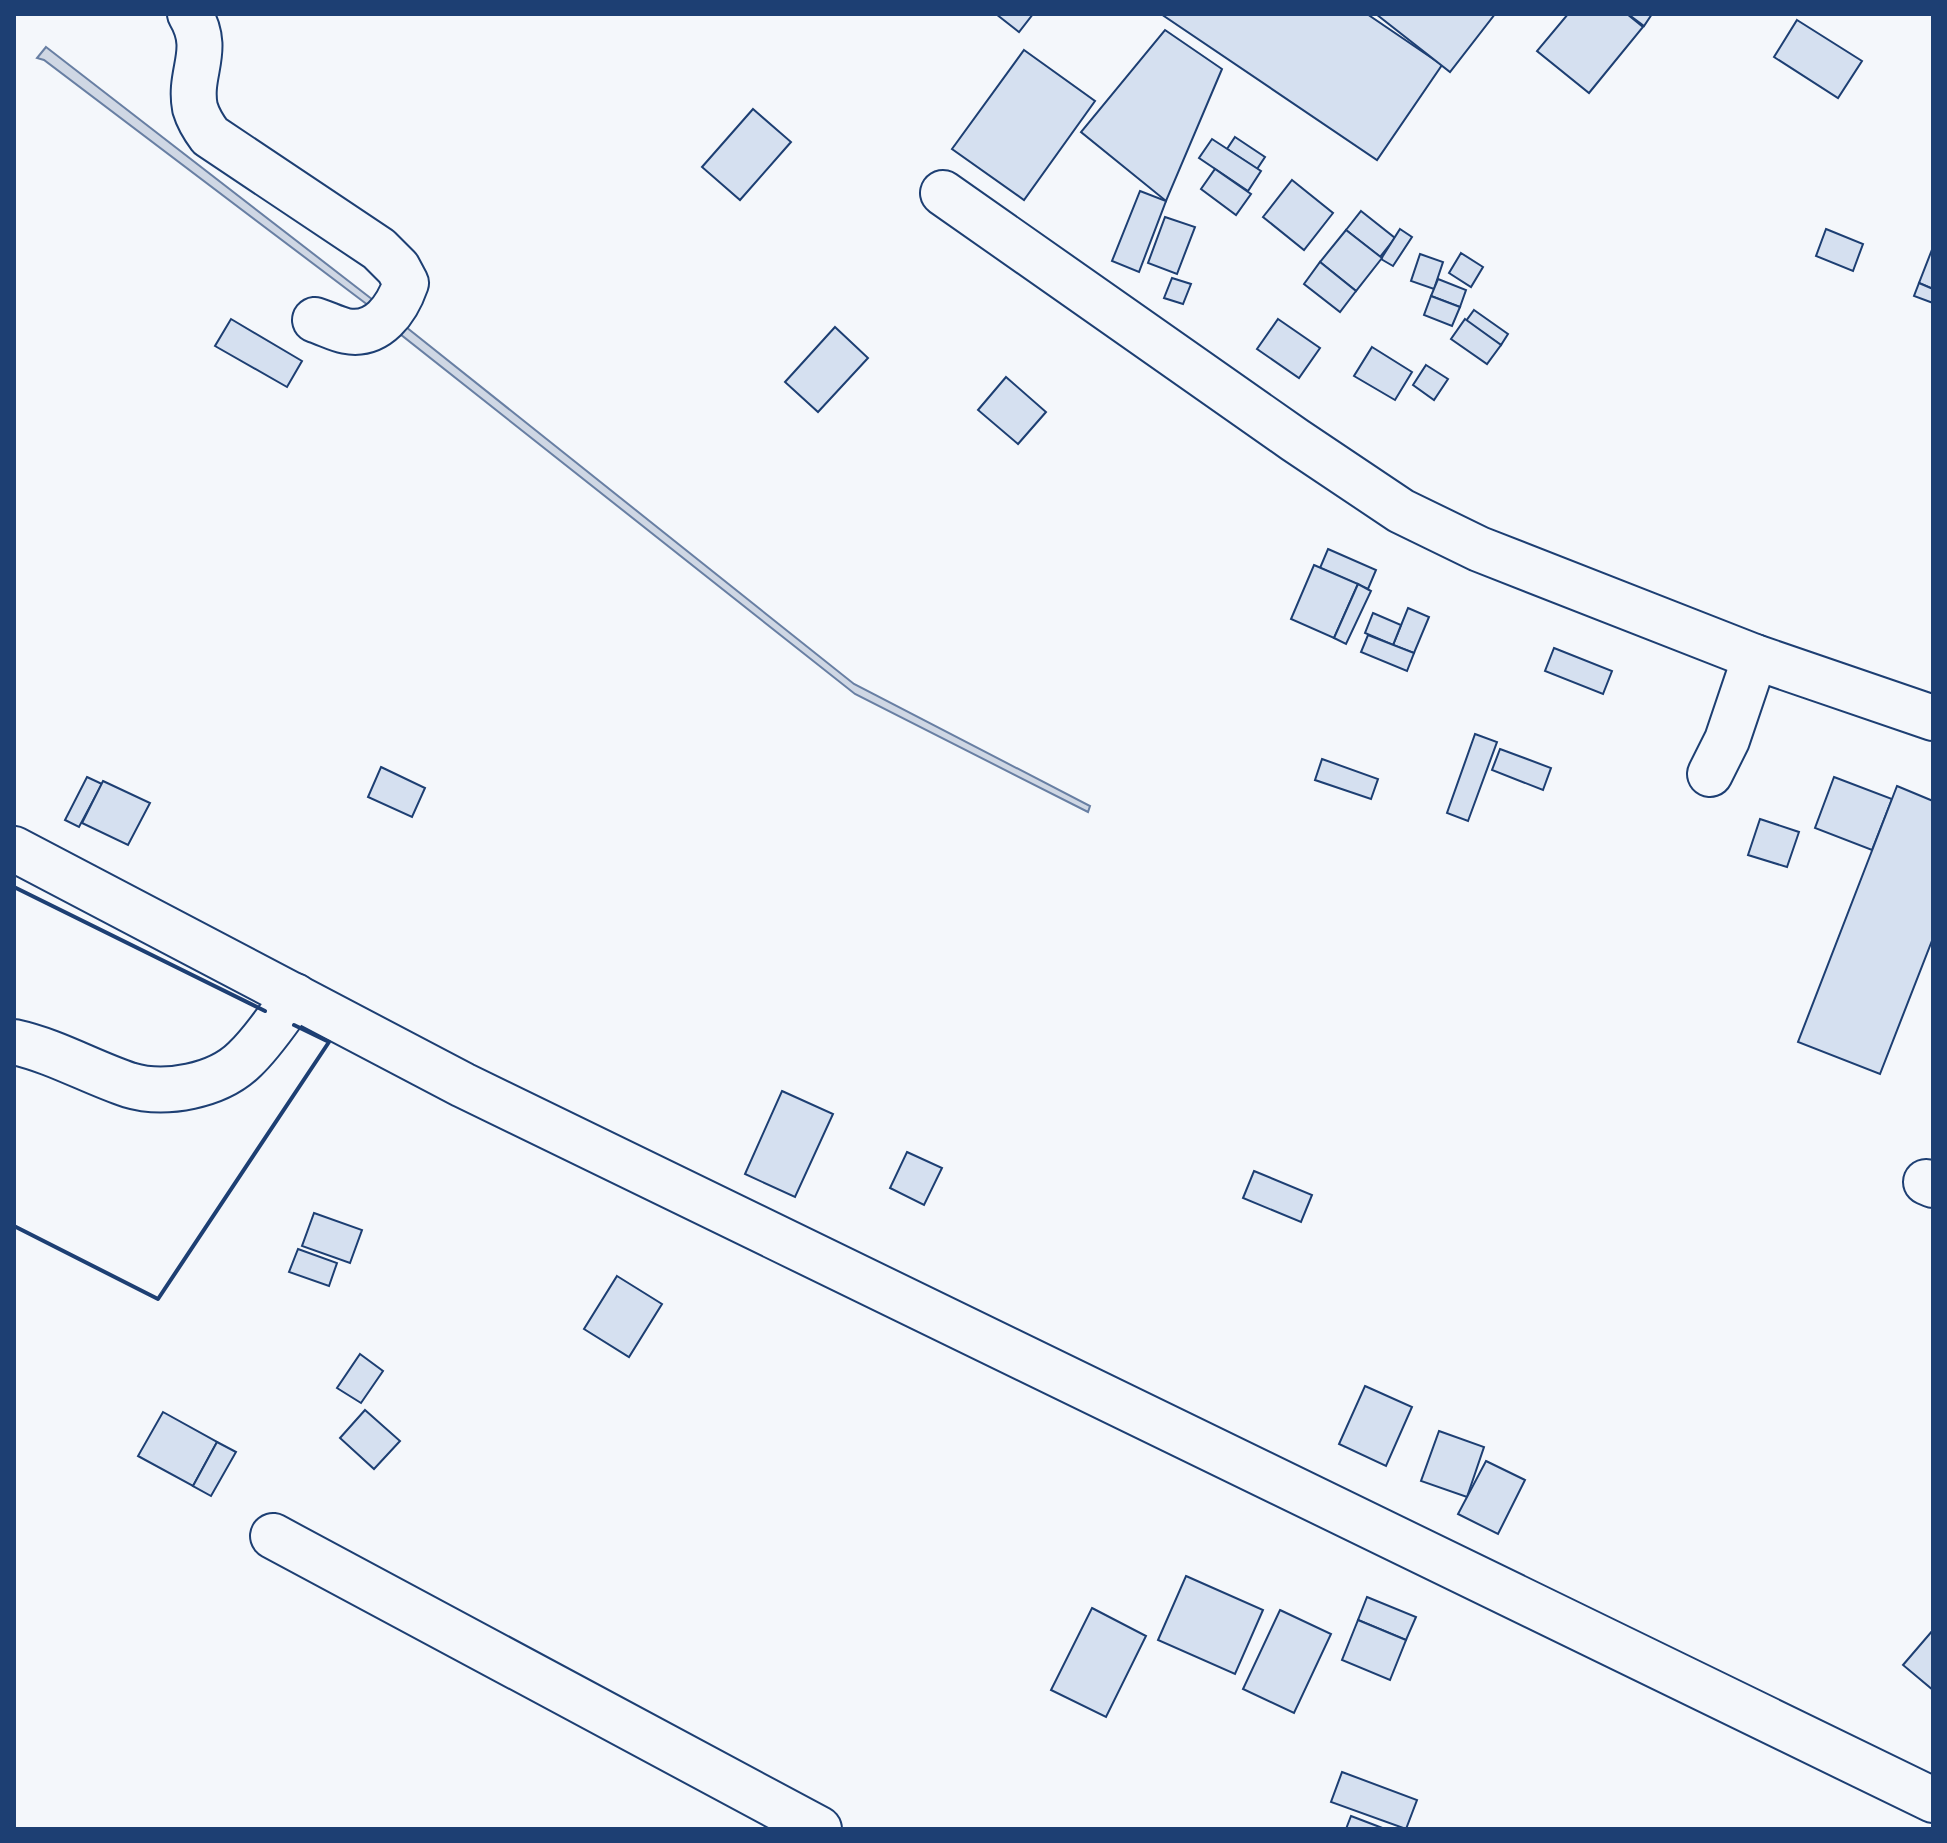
<svg xmlns="http://www.w3.org/2000/svg" width="1947" height="1843" font-family="Cabin,sans-serif">
<style>
.water{fill:#cfd7e4;stroke:#687fa3;stroke-width:2}
.building{fill:#d5e0f0;stroke:#1d3f73;stroke-width:2}
.lines{fill:none;stroke-linecap:round;stroke-linejoin:round}
.minor-casing{stroke:#1d3f73;stroke-width:48}
.minor{stroke:#f4f7fb;stroke-width:44}
.wall{stroke:#1d3f73;stroke-width:4}
</style>
<rect width="100%" height="100%" fill="#f4f7fb"/>
<!-- water -->
<g class="water">
<path d="M46 47 386 310 381 315 44 60 37 58Z"/>
<path d="M401 323 854 684 1090 806 1088 812 855 694 395 330Z"/>
</g>
<!-- building -->
<g class="building">
<path d="M996 14H1033L1019 32Z"/>
<path d="M1161 14H1367L1442 65 1377 160Z"/>
<path d="M1376 14H1495L1450 72Z"/>
<path d="M1568 14H1627L1643 27 1589 93 1537 51Z"/>
<path d="M1628 14H1652L1644 26Z"/>
<path d="M1797 20 1862 61 1838 98 1774 57Z"/>
<path d="M1165 30 1222 69 1166 201 1081 132Z"/>
<path d="M1024 50 1095 101 1024 200 952 149Z"/>
<path d="M753 109 791 142 740 200 702 167Z"/>
<path d="M1235 137 1265 157 1257 169 1227 149Z"/>
<path d="M1212 139 1261 171 1248 191 1199 158Z"/>
<path d="M1215 169 1251 194 1236 215 1201 189Z"/>
<path d="M1292 180 1333 213 1304 250 1263 217Z"/>
<path d="M1140 191 1166 201 1139 272 1112 261Z"/>
<path d="M1361 211 1395 238 1380 257 1346 230Z"/>
<path d="M1165 217 1195 227 1177 274 1148 263Z"/>
<path d="M1400 229 1412 237 1393 266 1381 259Z"/>
<path d="M1826 229 1863 244 1853 271 1816 256Z"/>
<path d="M1346 230 1382 258 1356 291 1320 262Z"/>
<path d="M1933 247V289L1919 283Z"/>
<path d="M1461 253 1483 267 1471 287 1449 273Z"/>
<path d="M1420 254 1443 262 1434 289 1411 281Z"/>
<path d="M1320 262 1356 291 1340 312 1304 284Z"/>
<path d="M1172 278 1191 284 1183 304 1164 298Z"/>
<path d="M1438 279 1466 290 1460 307 1431 296Z"/>
<path d="M1919 283 1933 289V303L1914 296Z"/>
<path d="M1431 296 1460 307 1452 326 1424 315Z"/>
<path d="M1474 310 1508 334 1501 345 1466 321Z"/>
<path d="M231 319 302 361 287 387 215 346Z"/>
<path d="M1278 319 1320 348 1299 378 1257 349Z"/>
<path d="M1465 319 1501 345 1487 364 1451 339Z"/>
<path d="M835 327 868 358 818 412 785 382Z"/>
<path d="M1372 347 1412 372 1395 400 1354 376Z"/>
<path d="M1426 365 1448 379 1434 400 1413 385Z"/>
<path d="M1006 377 1046 412 1018 444 978 410Z"/>
<path d="M1328 549 1376 570 1368 589 1320 568Z"/>
<path d="M1314 565 1358 584 1334 638 1291 619Z"/>
<path d="M1358 584 1371 591 1346 644 1334 638Z"/>
<path d="M1408 608 1429 617 1414 653 1393 645Z"/>
<path d="M1373 613 1401 625 1393 645 1365 633Z"/>
<path d="M1368 635 1414 653 1407 671 1361 652Z"/>
<path d="M1554 648 1612 671 1603 694 1545 671Z"/>
<path d="M1475 734 1497 742 1468 821 1447 813Z"/>
<path d="M1500 749 1551 768 1543 790 1492 770Z"/>
<path d="M1322 759 1378 779 1371 799 1315 780Z"/>
<path d="M381 767 425 788 412 817 368 797Z"/>
<path d="M87 777 102 784 79 827 65 820Z"/>
<path d="M1834 777 1892 799 1872 850 1815 828Z"/>
<path d="M103 781 150 803 128 845 82 823Z"/>
<path d="M1897 786 1933 801V938L1880 1074 1798 1042Z"/>
<path d="M1760 819 1799 832 1787 867 1748 855Z"/>
<path d="M782 1091 833 1114 795 1197 745 1174Z"/>
<path d="M907 1152 942 1168 924 1205 890 1188Z"/>
<path d="M1254 1171 1312 1195 1301 1222 1243 1198Z"/>
<path d="M314 1213 362 1230 350 1263 302 1246Z"/>
<path d="M298 1249 337 1263 329 1286 289 1272Z"/>
<path d="M617 1276 662 1304 629 1357 584 1329Z"/>
<path d="M360 1354 383 1371 361 1403 337 1388Z"/>
<path d="M1365 1386 1412 1407 1386 1466 1339 1444Z"/>
<path d="M365 1410 400 1441 374 1469 340 1438Z"/>
<path d="M163 1412 217 1442 193 1486 138 1456Z"/>
<path d="M1439 1431 1484 1447 1467 1497 1421 1481Z"/>
<path d="M217 1442 236 1452 211 1496 193 1486Z"/>
<path d="M1486 1461 1525 1480 1498 1534 1458 1514Z"/>
<path d="M1186 1576 1263 1610 1235 1674 1158 1640Z"/>
<path d="M1367 1597 1416 1617 1406 1640 1358 1620Z"/>
<path d="M1092 1608 1146 1636 1106 1717 1051 1690Z"/>
<path d="M1280 1610 1331 1634 1294 1713 1243 1689Z"/>
<path d="M1358 1620 1406 1640 1390 1680 1342 1660Z"/>
<path d="M1933 1630V1690L1903 1665Z"/>
<path d="M1342 1772 1417 1800 1406 1829 1331 1802Z"/>
<path d="M1351 1816 1385 1829H1346Z"/>
</g>
<g class="lines">
<defs>
<g id="minor">
<path d="M190 14C212 51 188 72 195 108 198 118 204 128 210 136L379 249 398 268 406 283C397 309 378 337 346 331 336 329 325 323 315 320"/>
<path d="M943 193 1295 440 1401 511 1479 549 1755 657 1933 718"/>
<path d="M1710 774 1727 740 1755 657"/>
<path d="M14 849 463 1085 1933 1800"/>
<path d="M14 1042C55 1051 90 1072 129 1085 165 1096 218 1086 245 1059 264 1041 279 1017 295 996"/>
<path d="M1926 1182 1933 1185"/>
<path d="M273 1536 819 1829"/>
</g>
</defs>
<!-- minor casing -->
<use href="#minor" class="minor-casing"/>
<!-- minor -->
<use href="#minor" class="minor"/>
<!-- wall -->
<g class="wall">
<path d="M14 887 265 1011"/>
<path d="M14 1226 158 1299 329 1042 294 1025"/>
</g>
</g>
<!-- border -->
<rect width="1947" height="1843" fill="none" stroke="#1d3f73" stroke-width="32"/>
</svg>
